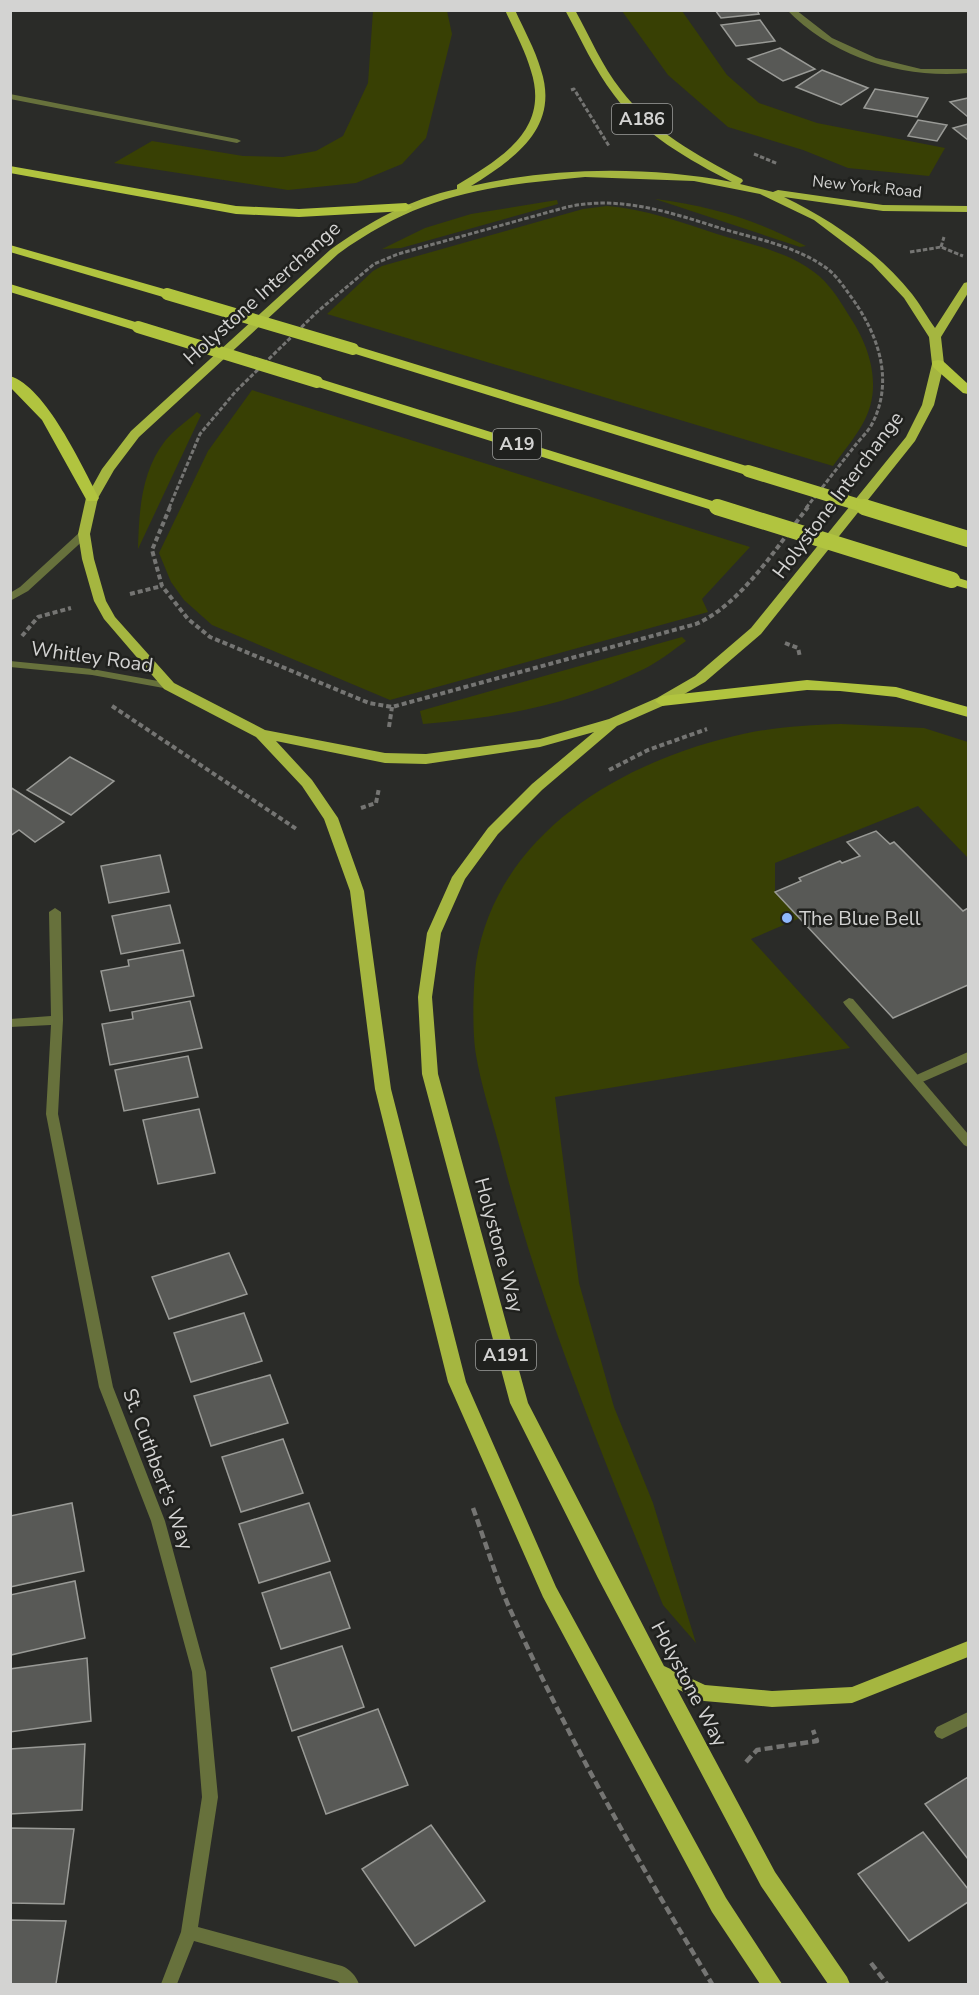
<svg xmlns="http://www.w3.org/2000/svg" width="979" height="1995" font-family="'Nunito Sans',sans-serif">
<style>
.green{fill:#384004}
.building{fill:#585956;stroke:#999a96;stroke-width:1.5}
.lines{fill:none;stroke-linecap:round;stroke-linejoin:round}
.path-far2{stroke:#757573;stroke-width:3;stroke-dasharray:4.5 2;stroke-linecap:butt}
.path-far1{stroke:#757573;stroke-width:4;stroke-dasharray:5 3;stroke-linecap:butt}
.path{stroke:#757573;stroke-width:4.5;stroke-dasharray:8 4;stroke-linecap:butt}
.service{fill:#67713c;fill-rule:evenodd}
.minor{fill:#67713c;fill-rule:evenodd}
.tertiary{fill:#67713c;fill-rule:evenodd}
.primary{fill:#a5b640;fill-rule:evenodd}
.trunk{fill:#b1c43f;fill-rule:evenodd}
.trunk-bridge-far1{stroke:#b1c43f;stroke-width:12}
.trunk-bridge{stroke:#b1c43f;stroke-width:16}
.poi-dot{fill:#8fb8fd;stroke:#20211e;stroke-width:2}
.labels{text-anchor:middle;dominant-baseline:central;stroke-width:5;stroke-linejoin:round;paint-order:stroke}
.far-street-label{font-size:16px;fill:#d3d3d2;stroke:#20211e}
.shield{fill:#20211e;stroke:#9d9e9c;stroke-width:1.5}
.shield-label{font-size:18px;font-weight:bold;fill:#d3d3d2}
.street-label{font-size:20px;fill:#d3d3d2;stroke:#20211e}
.poi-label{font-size:20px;fill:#d3d3d2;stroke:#20211e;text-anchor:start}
</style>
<rect width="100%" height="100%" fill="#2a2b28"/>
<!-- green -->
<g class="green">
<path d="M373 11H447L452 34 426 138 402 164 356 183 288 190 114 163 152 141 243 156 283 157 316 151 343 136 368 83Z"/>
<path d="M622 11H682L727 75 759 103 817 123 945 148 929 176 848 168 803 150 728 127 668 75Z"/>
<path d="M655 199C712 206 756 220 806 246L800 247Z"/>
<path d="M557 200 558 204 401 248 382 249 425 228 471 214Z"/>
<path d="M607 206C645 209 681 222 717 234 749 244 787 251 814 272 829 283 839 299 848 314 870 346 884 388 862 425 854 439 843 452 833 466L327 314 373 271 382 266 583 209Z"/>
<path d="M252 390 750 547 702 599 708 612 390 700 212 625 184 600 171 582 159 553 208 451Z"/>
<path d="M197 412 201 415 138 549C139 512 141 472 165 441 174 430 187 421 197 412Z"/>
<path d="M682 637 686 641C672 651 658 662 644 669 574 704 500 718 423 724L420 711Z"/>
<path d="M841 724 924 728 968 742V858L918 806 775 863V892L800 918 751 939 850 1048 555 1097 579 1283 614 1407 653 1503 696 1643 663 1605C602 1454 539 1304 499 1145 491 1115 481 1085 476 1055 472 1032 473 987 476 963 497 832 624 760 743 734 775 727 809 725 841 724Z"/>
</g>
<!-- building -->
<g class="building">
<path d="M715 10H757L759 14 721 18Z"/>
<path d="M760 20 775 41 736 46 721 25Z"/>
<path d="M780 48 815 69 783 81 748 59Z"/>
<path d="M822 70 868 88 841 105 796 87Z"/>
<path d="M875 89 928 98 917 117 864 108Z"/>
<path d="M968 98V117L950 102Z"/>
<path d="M918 120 947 125 937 141 908 136Z"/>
<path d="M968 124V140L953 128Z"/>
<path d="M70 757 114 781 71 815 27 790Z"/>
<path d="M10 787 64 822 35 842 19 830 10 836Z"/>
<path d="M876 831 890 844 894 842 963 911 968 908V985L893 1018 775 892 801 881 799 878 840 861 842 863 860 856 847 842Z"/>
<path d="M160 855 169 892 109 903 101 866Z"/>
<path d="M170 905 180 943 121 954 112 916Z"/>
<path d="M183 950 194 996 110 1011 101 971 129 966 128 960Z"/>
<path d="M190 1001 202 1048 110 1065 102 1024 133 1019 132 1012Z"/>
<path d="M188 1056 198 1097 124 1111 115 1070Z"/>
<path d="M199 1109 215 1173 158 1184 143 1120Z"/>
<path d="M229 1253 247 1294 169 1319 152 1277Z"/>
<path d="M244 1313 262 1361 191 1382 174 1333Z"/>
<path d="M270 1375 288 1423 211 1446 194 1396Z"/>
<path d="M283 1439 303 1493 241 1512 222 1457Z"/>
<path d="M72 1503 84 1571 10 1587V1516Z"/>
<path d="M309 1503 330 1561 259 1583 239 1524Z"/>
<path d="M330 1572 350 1628 281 1649 262 1593Z"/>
<path d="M75 1581 85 1638 11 1655 10 1595Z"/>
<path d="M342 1646 364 1707 292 1731 271 1668Z"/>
<path d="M87 1658 91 1721 10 1732V1669Z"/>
<path d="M378 1709 408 1785 326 1814 298 1737Z"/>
<path d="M85 1744 82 1810 10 1814V1749Z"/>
<path d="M968 1777V1859L925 1804Z"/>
<path d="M431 1825 485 1901 415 1946 362 1869Z"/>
<path d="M10 1828 74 1829 64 1904 10 1903Z"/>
<path d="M923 1832 968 1889V1902L909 1941 858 1874Z"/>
<path d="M10 1920 66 1921 56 1984H10Z"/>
</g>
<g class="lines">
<!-- path-far2 -->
<g class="path-far2">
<path d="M571 90 574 89 609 146"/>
<path d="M754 154 778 164"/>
<path d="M941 247 944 237"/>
<path d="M910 252 941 247 963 256"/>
<path d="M169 508 200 434 236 391 317 312 374 264 398 254 567 207C621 195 672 213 723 229 757 239 795 246 825 267 835 274 842 284 849 294 876 330 895 377 873 422 869 431 860 439 854 447 838 467 822 488 806 508"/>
</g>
<!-- path-far1 -->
<g class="path-far1">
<path d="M170 507 152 550 162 586 188 619 210 637 369 703 392 707 696 624C742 604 777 546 808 507"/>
<path d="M130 594 162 586"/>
<path d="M22 636 38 617 71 608"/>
<path d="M785 643 798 648 800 657"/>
<path d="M112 706 298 830"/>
<path d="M389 727 392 707"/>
<path d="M609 770 648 750 707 729"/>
<path d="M361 808 376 803 379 788"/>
</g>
<!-- path -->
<g class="path">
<path d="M473 1508C485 1541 495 1575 509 1607 567 1737 638 1862 712 1984"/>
<path d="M746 1762 757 1750 817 1741 813 1730"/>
<path d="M871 1963 887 1984"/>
</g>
<!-- service -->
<g class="service">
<path d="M10 94 237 139 241 141 237 143 10 99Z"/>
<path d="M968 1052V1062L920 1083H912L910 1080 912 1077Z"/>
</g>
<!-- minor -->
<g class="minor">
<path d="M787 10H796L832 38 876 58 921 69H968V73C903 79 834 58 787 10Z"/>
<path d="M55 908 61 912 63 1020 58 1114 113 1387 165 1521 206 1672 218 1797 198 1927 342 1966C350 1969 356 1976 359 1984H341L337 1981 194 1941 177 1984H161L181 1932 202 1797 192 1672 151 1521 99 1387 46 1114 51 1025 10 1027V1019L51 1016 49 912Z"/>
<path d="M849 998 853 999 968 1134V1147L964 1145 845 1005 843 1002Z"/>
<path d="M968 1712V1726L942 1739 937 1737 934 1732 937 1727Z"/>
</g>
<!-- tertiary -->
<g class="tertiary">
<path d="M84 531 88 532V536L28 591 10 601V593L20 587 80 532Z"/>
<path d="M10 661 92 669 169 683 174 686 169 689 92 675 10 667Z"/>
</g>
<!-- primary -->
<path class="primary" d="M505 10H515C524 30 535 49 541 70 560 128 514 159 471 186 555 167 647 166 732 182 689 160 643 134 614 95 594 69 581 39 565 10H575C590 37 602 66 621 90 651 130 698 156 742 179L743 181 740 184 773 192 778 190 883 205 968 206V212L883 211 784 197C832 220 878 252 912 294 920 304 927 317 935 328L964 283 968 282V293L941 337 944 364 934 405 915 441 761 634 705 682 667 704 617 726 542 790 498 834 465 879 441 933 432 997 438 1074 528 1403 664 1666 705 1685 772 1691 852 1687 968 1641V1657L852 1703 772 1707 704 1701 677 1689 775 1872 847 1977 850 1984H828L761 1886 598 1578 510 1403 422 1074 418 997 427 933 452 877 488 828 532 784 594 732 540 747 426 764 385 763 276 741 312 780 338 818 364 891 391 1089 466 1382 556 1587 726 1898 782 1984H760L712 1912 543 1597 448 1382 375 1089 350 891 324 819 302 786 256 737 164 689 104 619 94 601 82 559 78 534 86 498 102 469 131 431 330 250C369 222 410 199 457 189V185C501 158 550 130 531 71 525 50 514 30 505 10ZM585 177 694 181 760 194 814 220 872 264 904 298 929 337 932 364 922 405 906 437 751 628 695 676 657 698 609 719 540 739 426 754 385 753 265 730 174 683 115 617 106 601 94 559 90 534 98 498 114 470 139 437 338 254C421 194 486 186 585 177Z"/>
<!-- trunk -->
<g class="trunk">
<path d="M10 166 236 206 299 209 406 203 412 207 406 211 299 217 236 214 10 173Z"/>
<path d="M10 245 171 291 173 294 171 297H163L10 252Z"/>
<path d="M10 284 142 324 144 327 138 331 134 330 10 292Z"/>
<path d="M353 345 753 468 755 471 748 475 743 474 349 352 347 349 349 346Z"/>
<path d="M938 360 943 361 968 384V394L963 393 933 367 932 364 933 361Z"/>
<path d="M10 376C46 387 82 466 99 498L97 501H87L42 420 10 387Z"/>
<path d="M317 378 722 504 724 507 722 510H712L312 385 311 382 312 379Z"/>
<path d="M952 576 968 581V589L947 583 945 580Z"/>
<path d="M807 680 896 687 968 707V717L896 697 840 691 807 690 662 706 655 701 662 696Z"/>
</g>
<!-- trunk-bridge-far1 -->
<g class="trunk-bridge-far1">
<path d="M167 294 353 349"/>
<path d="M138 327 317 382"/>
<path d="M748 471 869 508"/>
<path d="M717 507 722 508"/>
</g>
<!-- trunk-bridge -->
<g class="trunk-bridge">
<path d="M717 507 952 580"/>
<path d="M864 507 968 539"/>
</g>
</g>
<!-- markers -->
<circle class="poi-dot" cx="787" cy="918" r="6"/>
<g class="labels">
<!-- far-street labels -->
<g class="far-street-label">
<text transform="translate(867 187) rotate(6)">New York Road</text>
</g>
<!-- shield labels -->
<g class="shield">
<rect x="612" y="104" width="60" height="30" rx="4.5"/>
<rect x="493" y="429" width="48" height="30" rx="4.5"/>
<rect x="476" y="1340" width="60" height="30" rx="4.5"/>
</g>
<g class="shield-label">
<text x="642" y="119">A186</text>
<text x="517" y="444">A19</text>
<text x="506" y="1355">A191</text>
</g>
<!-- street labels -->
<g class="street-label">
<text transform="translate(262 293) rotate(-42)">Holystone Interchange</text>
<text transform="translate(838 495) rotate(-53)">Holystone Interchange</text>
<text transform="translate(92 657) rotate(8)">Whitley Road</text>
<text transform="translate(499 1245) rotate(75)">Holystone Way</text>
<text transform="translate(158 1469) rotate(70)">St. Cuthbert's Way</text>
<text transform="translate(689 1684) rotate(62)">Holystone Way</text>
</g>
<!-- poi labels -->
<g class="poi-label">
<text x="799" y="918">The Blue Bell</text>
</g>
</g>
<!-- border -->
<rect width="979" height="1995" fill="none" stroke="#d3d3d2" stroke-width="24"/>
</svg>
